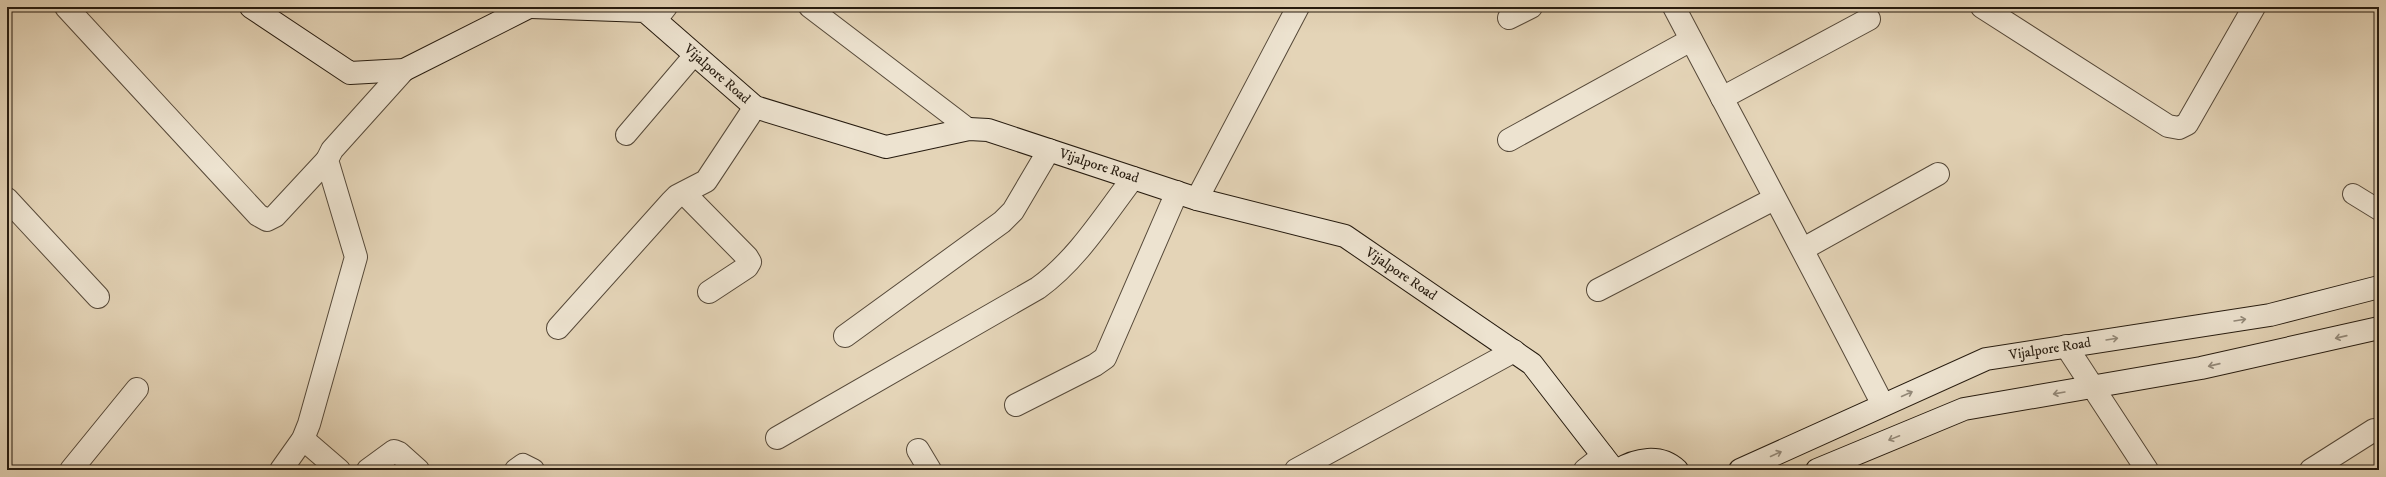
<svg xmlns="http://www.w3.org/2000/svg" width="2386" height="477" font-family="'IM FELL DW Pica',serif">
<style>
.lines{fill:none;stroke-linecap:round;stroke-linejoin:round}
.service-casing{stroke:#564939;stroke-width:22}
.minor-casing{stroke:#564939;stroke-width:24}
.secondary-casing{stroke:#261b0f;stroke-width:24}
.service{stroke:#ede3d0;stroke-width:20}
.minor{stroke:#ede3d0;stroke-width:22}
.secondary{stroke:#ede3d0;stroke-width:22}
.oneway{stroke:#938979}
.labels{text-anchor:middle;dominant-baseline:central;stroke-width:3;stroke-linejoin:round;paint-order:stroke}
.street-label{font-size:14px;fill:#261b0f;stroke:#ede3d0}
</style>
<rect width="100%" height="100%" fill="#e4d4b7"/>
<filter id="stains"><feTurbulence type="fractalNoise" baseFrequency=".005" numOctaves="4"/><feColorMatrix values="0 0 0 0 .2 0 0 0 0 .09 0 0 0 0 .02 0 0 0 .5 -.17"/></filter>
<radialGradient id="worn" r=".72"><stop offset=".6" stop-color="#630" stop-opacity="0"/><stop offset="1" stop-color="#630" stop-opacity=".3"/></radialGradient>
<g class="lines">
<defs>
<g id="service">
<path d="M809 7 969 129"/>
<path d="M656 21 667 7"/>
<path d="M626 135 695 54"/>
<path d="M2353 194 2379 210"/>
</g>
<g id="minor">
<path d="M66 7 258 215 267 220 275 216 327 160"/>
<path d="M1674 7C1744 140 1815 272 1883 405"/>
<path d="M1982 7 2168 126 2179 128 2187 124 2254 7"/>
<path d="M1509 18 1531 7"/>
<path d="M1722 98 1869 19"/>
<path d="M1509 140 1691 40"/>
<path d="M684 193 747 257 750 262 747 267 709 292"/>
<path d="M7 199 98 297"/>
<path d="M1197 199 1298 7"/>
<path d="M1803 249 1938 174"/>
<path d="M1598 290 1774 199"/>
<path d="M558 328 671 202 677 196 706 181 755 107"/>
<path d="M845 336 1002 222 1013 211 1049 150"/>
<path d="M2066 346 2147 470"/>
<path d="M1016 405 1095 365 1105 358 1177 192"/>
<path d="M777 438 1038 288C1077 260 1104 216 1133 178"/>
<path d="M303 439 339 470"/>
<path d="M918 450 930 470"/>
<path d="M71 470 137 389"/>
<path d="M281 470 303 439 309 424 356 257 327 160 332 150 404 70"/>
<path d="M368 470 394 451 399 453 418 470"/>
<path d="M516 470 523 465 533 470"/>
<path d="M1296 470 1514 351"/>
<path d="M1585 470 1603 456"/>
<path d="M2311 470 2374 430"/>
</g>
<g id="secondary">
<path d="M251 7 350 73 404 70 529 7"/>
<path d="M531 7 645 11 755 107 886 147 969 129 988 130 1197 199 1345 236 1532 364 1614 470"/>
<path d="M1618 470C1636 459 1660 454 1677 470"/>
<path d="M1740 470 1986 359 2270 315 2379 287"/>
<path d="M1817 470 1964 409 2201 368 2379 328"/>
</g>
</defs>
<!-- service casing -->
<use href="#service" class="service-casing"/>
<!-- minor casing -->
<use href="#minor" class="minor-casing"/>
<!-- secondary casing -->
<use href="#secondary" class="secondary-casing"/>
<!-- service -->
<use href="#service" class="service"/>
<!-- minor -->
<use href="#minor" class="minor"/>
<!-- secondary -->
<use href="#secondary" class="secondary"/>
</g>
<!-- one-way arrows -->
<defs><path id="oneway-shaft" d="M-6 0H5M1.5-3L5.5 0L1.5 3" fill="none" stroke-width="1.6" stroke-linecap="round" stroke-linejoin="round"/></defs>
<g class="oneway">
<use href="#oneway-shaft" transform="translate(2240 320) rotate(-9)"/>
<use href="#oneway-shaft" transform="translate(2341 337) rotate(167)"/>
<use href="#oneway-shaft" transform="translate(2112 339) rotate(-9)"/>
<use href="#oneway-shaft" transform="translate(2214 365) rotate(167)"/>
<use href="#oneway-shaft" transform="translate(2059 393) rotate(170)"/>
<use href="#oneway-shaft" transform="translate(1907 394) rotate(-24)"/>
<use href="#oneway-shaft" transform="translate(1894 438) rotate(158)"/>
<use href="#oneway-shaft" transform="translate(1776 454) rotate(-24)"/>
</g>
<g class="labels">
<!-- street labels -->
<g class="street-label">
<text transform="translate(717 74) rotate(41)">Vijalpore Road</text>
<text transform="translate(1099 166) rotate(18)">Vijalpore Road</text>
<text transform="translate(1401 274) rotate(34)">Vijalpore Road</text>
<text transform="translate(2050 349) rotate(-9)">Vijalpore Road</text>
</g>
</g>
<!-- margin -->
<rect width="2386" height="477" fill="none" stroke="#e4d4b7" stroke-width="24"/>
<rect x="8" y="8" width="2370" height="461" fill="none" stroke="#261b0f" stroke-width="2"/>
<rect x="12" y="12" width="2362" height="453" fill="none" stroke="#261b0f"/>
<rect width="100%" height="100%" filter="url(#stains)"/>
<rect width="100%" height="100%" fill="url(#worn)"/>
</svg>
